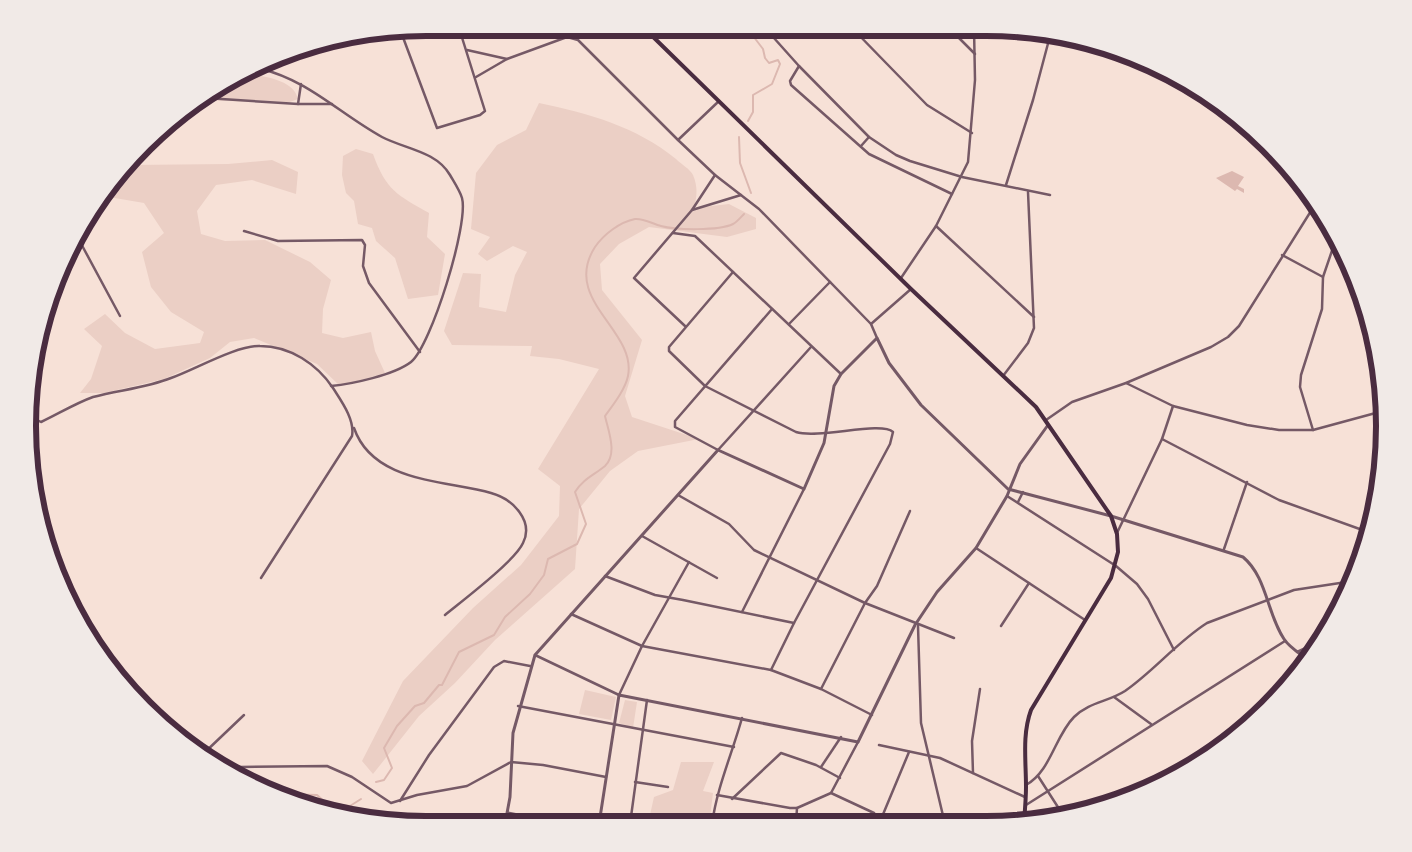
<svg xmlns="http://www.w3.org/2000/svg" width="1412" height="852" font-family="Signika,sans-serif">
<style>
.green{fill:#ebcfc5}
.water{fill:#dcb8b0}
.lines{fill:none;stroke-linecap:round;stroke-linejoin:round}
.stream{stroke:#dcb8b0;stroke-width:2}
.minor{stroke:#755966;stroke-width:2.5}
.tertiary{stroke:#755966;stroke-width:3}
.secondary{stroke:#4a2c40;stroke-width:4}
.rim{fill:none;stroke:#4a2c40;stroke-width:6}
</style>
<rect width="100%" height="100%" fill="#f7e1d7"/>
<!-- green -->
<g class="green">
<path d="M250 74C266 77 294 80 298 99L287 103 202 100Z"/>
<path d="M539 103C588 113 637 127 676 159 681 164 690 169 693 175 698 187 697 196 694 208L729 204 756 218V229L727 237 649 227 619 244 600 264 602 290 642 340 625 396 632 417 699 439 638 451 610 471 579 509 575 569 495 640 455 683 419 716 373 774 362 761 403 681 473 608 521 565 559 516 560 486 538 469 599 369 559 359 530 356 532 346 452 345 444 331 463 273 481 274 479 307 506 312 515 275 527 252 513 246 487 261 478 254 490 237 471 229 476 173 497 145 526 130Z"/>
<path d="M356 149 373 154C386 190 397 195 429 213L427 237 445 254 438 295 408 299 395 258 376 241 372 228 358 224 354 201 346 193 342 175 343 156Z"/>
<path d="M272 160 298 172 296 194 252 180 216 185 197 211 201 234 225 241 265 240 310 262 331 280 323 309 322 333 343 338 371 332 375 351 385 373 340 386 317 364 254 338 230 342 210 358 164 379 104 393H80L91 379 102 346 84 329 105 314 125 333 155 349 200 343 204 332 171 312 151 287 142 252 164 233 144 203 103 196 131 165 228 164Z"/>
<path d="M585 690 616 697 611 720 579 714Z"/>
<path d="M625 700 637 702 633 728 619 723Z"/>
<path d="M681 762H714L703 791 713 793 710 817 694 816 691 824H648L654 797 673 790Z"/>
</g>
<!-- water -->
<path class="water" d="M1232 171 1244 177 1238 186 1244 189V193L1237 189 1235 191 1216 178Z"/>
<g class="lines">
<!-- stream -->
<g class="stream">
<path d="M747 28 763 49 765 58 769 63 778 60 780 64 772 84 753 95V112L748 121"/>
<path d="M739 137 740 163 751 193"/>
<path d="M376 782 384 780 392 768 384 748 397 726 415 706 424 703 439 685H442L459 652 494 635 505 617 530 594 544 575 548 559 577 544 586 524 575 492C583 479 594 475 605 466 618 454 608 430 605 416 613 405 625 390 628 376 637 330 561 300 595 247 604 234 620 222 635 219 643 218 653 224 661 226 675 230 719 231 733 224 737 222 741 217 744 214"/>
<path d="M280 794 317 795 326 803 325 809"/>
<path d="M326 803 350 806 361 799"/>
</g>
<!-- minor -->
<g class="minor">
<path d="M765 28 799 66 869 137 896 155 910 161 962 177 1050 195"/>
<path d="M852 28 927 105 972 133"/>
<path d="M949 28 975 54"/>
<path d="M401 32 437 128 480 115 485 111 459 28"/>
<path d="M976 36 982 28"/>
<path d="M567 37 578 40 678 140 715 175 759 209 871 324 877 338"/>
<path d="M467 50 507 59 567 37 573 28"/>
<path d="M799 66 790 81 791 85 869 154 952 194"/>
<path d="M261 69C308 80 340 114 382 137 405 149 436 151 450 175 454 182 460 191 462 198 469 224 431 346 411 362 394 375 352 384 331 386"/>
<path d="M476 77 507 59"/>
<path d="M206 98 298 104H332"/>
<path d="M298 104 301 84"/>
<path d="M678 140 719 101"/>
<path d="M861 146 869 137"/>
<path d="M1006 185 1033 100 1050 36"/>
<path d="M692 210 741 195"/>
<path d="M936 226 1034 317"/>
<path d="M244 231 278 241 362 240 365 245 363 266 369 283 420 352"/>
<path d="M673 233 695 236 841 374"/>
<path d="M78 238 120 316"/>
<path d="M1282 255 1323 277"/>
<path d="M733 272 669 347V351L705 386 796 432C819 439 881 421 893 432L890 444 794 623 771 670"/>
<path d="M901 278 936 226 968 162 975 80 974 28"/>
<path d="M772 309 675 421V427L718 450 811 347"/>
<path d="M789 324 830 282"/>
<path d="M871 324 911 289"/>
<path d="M685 326 634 278 692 210 715 175"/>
<path d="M1003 376 1028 343 1034 328 1028 192"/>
<path d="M1126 383 1173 406 1247 425 1279 430H1313L1383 411"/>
<path d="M31 407 35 419 41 422C58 414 76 403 93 397 119 390 146 388 171 378 194 370 237 345 260 346 290 346 317 364 333 388 342 402 355 420 352 436L261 578"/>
<path d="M1046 420 1072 402 1126 383 1211 347 1228 337 1239 326 1316 203"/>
<path d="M354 428C373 483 445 480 491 493 513 499 534 521 523 543 515 561 462 601 445 615"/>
<path d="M1313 430 1300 387 1301 375 1322 309 1323 277 1336 239"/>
<path d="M1162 439 1279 500 1368 532"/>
<path d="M678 495 729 524 754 550 865 603 954 638"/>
<path d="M1007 496 1116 566 1137 584 1148 599 1174 650"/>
<path d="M1018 502 1023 492"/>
<path d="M1117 533 1162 439 1173 406"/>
<path d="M642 536 717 578"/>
<path d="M976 548 1085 620"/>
<path d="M1224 549 1247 482"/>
<path d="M605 576 655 595 683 600 794 623"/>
<path d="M742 612 804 489"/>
<path d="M571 614 642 646 771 670 821 689 872 715"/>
<path d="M918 626 921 723 945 824"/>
<path d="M1001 626 1029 583"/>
<path d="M1297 652 1321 641"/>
<path d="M535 655 619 695 642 646 689 562"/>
<path d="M821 689 865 603 877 586 910 511"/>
<path d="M1114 697 1151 724"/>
<path d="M518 706 734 747"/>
<path d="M879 745 940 758 1025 797"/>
<path d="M207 751 226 763 240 767 327 766 352 777 391 803 417 795 467 786 511 762 543 765 606 777"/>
<path d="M202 755 244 715"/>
<path d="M821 767 841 737"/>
<path d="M973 773 972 741 980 689"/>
<path d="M1038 776 1063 815"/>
<path d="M1170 777 1221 746"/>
<path d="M635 782 668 787"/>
<path d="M1026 785C1051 771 1055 736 1074 717 1089 702 1108 702 1125 691 1154 671 1177 642 1207 623L1294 590 1353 581"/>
<path d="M831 793 858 742"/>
<path d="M717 795 790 808H797L831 793 874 813 879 821"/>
<path d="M732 799 781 753 816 765 840 778"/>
<path d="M400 801 429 755 494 667 504 661 530 666"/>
<path d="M1026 805 1285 641"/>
<path d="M508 816 509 824"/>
<path d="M630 824 647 700"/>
<path d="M712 824C717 787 732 754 742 718"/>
<path d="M796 824 797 808"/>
<path d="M874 824 879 821"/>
<path d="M879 824 909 752"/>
</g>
<!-- tertiary -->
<g class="tertiary">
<path d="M508 813 564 824"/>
<path d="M505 824 510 797 513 733 535 655 718 450 804 489 824 443 834 386 841 374 877 338 889 363 921 405 1008 489 1111 516 1243 557C1267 577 1267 614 1284 639 1289 647 1299 653 1307 659"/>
<path d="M599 824 619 695 858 742 915 625 937 592 976 548 1007 496 1020 464 1048 425"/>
</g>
<!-- secondary -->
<path class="secondary" d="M644 28 911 289 1036 407 1111 516 1117 534 1118 552 1111 578 1031 710C1022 735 1026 760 1026 787 1026 798 1025 810 1024 822"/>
</g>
<!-- crop -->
<path d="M0 0H1412V852H0ZM426 36H986A390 390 0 0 1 1376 426V426A390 390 0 0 1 986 816H426A390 390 0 0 1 36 426V426A390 390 0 0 1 426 36Z" fill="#f1eae7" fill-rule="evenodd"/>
<path class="rim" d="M426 36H986A390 390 0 0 1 1376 426V426A390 390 0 0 1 986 816H426A390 390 0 0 1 36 426V426A390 390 0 0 1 426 36Z"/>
</svg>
